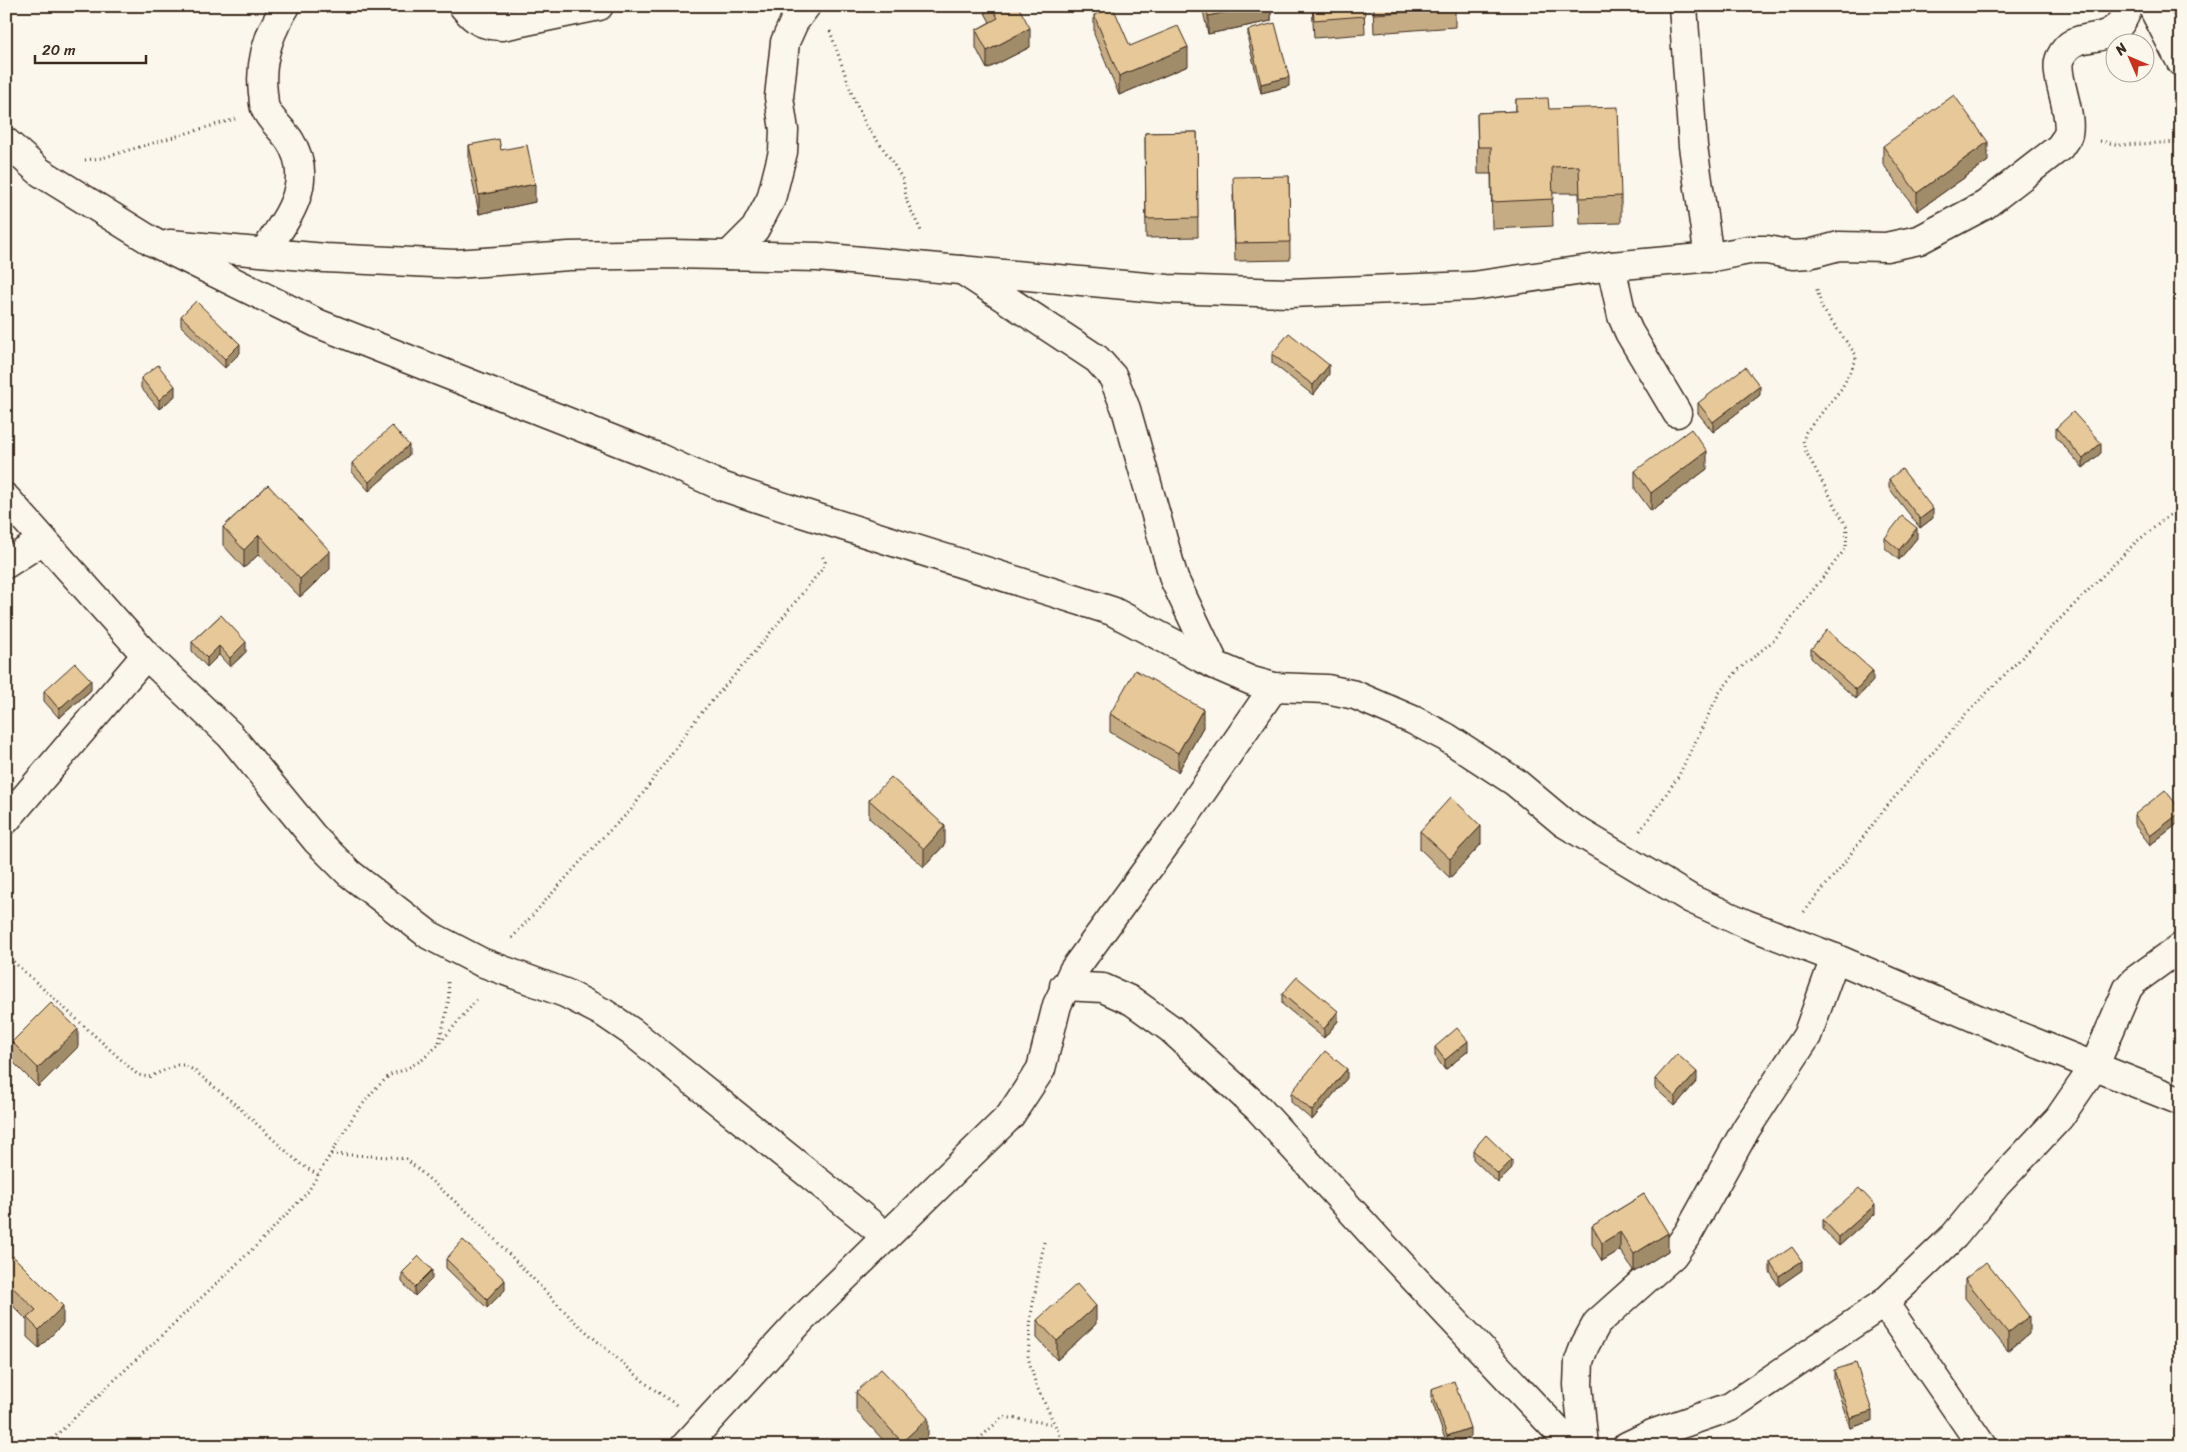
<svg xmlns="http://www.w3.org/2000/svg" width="2187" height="1452" font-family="Sriracha,sans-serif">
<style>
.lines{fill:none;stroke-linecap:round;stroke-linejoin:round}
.minor-casing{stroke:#3b2a1e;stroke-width:31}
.path{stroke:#3b2a1e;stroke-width:3;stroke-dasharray:1 4;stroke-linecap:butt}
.minor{stroke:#fbf7ec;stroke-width:28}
.wall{fill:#c6ac84;stroke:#3b2a1e}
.shaded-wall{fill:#a18c6b;stroke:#3b2a1e}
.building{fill:#e6c899;stroke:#3b2a1e}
</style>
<rect width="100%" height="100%" fill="#fbf7ec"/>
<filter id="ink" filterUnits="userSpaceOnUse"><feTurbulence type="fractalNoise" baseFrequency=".02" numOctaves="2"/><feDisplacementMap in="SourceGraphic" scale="10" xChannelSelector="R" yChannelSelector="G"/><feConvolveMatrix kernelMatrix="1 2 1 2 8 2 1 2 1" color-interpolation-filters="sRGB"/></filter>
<g filter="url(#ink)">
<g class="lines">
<defs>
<g id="minor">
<path d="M463 6C476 22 483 25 502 26L599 6"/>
<path d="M1683 6 1693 146 1709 258"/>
<path d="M2152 6 2181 62"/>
<path d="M6 142 40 172 153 242 319 324 657 457 721 486 802 513 1112 611 1215 665 1252 681 1274 687 1327 689 1355 695 1413 720 1446 737 1515 782 1564 823 1691 899 1746 924 1835 958 2001 1029 2181 1101"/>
<path d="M170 244 325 258 455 264 569 256 671 254 818 257 1168 289 1289 293 1473 286 1611 266 1713 257 1749 250H1767L1793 255 1809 254 1839 246 1886 247 1919 240 1985 205 2060 147C2062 143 2067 138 2068 134 2073 112 2053 74 2060 58 2073 31 2095 43 2112 31 2121 26 2125 15 2129 6"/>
<path d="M264 252C287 219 316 182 290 141 283 130 270 120 265 108 263 103 264 97 263 93 259 61 269 32 286 6"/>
<path d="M729 255 755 229 771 199 783 152 784 130 779 97 785 42 794 22 806 6"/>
<path d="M1611 266 1622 316 1629 332 1677 413"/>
<path d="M962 270 1097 359 1113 377 1126 409 1174 579 1215 665"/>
<path d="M6 498 146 655 230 735 316 840 349 873 429 935 481 962 565 993 604 1013 632 1032 886 1236"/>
<path d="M6 564 43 540"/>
<path d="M6 820 146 655"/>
<path d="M1064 986 1103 988 1132 1001 1171 1029 1258 1108 1378 1240 1572 1446"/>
<path d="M1884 1303 1982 1446"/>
<path d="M685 1446 801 1320 1010 1116 1041 1069 1057 1005 1073 971 1173 834 1274 687"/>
<path d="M1584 1446 1578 1385 1579 1361 1585 1345 1597 1323 1673 1255 1689 1232 1746 1129 1807 1036 1835 958"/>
<path d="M1627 1446 1652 1434 1730 1407 1884 1303 1954 1236 1996 1185 2059 1118 2094 1067 2128 988 2134 981 2181 947"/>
</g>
</defs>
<!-- minor casing -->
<use href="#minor" class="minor-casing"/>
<!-- path -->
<g class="path">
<path d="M830 31 853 97 866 125 890 158 903 180 907 202 922 233"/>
<path d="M2100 141 2119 145 2181 142"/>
<path d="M85 160 102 158 235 119"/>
<path d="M1640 831 1678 777 1719 693 1737 671 1774 640 1846 548 1847 527 1805 450 1803 440 1806 432 1842 388 1856 360V355L1822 308 1816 286"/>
<path d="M1804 912 1840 868 1883 811 1966 714 2135 543 2181 506"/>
<path d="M512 938 600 840 631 810 697 718 752 655 823 568 825 562 822 555"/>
<path d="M6 955 138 1075 149 1077 177 1065H185L195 1071 236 1105 299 1163 318 1175"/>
<path d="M439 1042C444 1022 451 1002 448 982"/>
<path d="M331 1154 392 1157 406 1159 473 1217 574 1321 649 1386 678 1406"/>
<path d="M1044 1242 1031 1315 1028 1357 1036 1385 1065 1446"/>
<path d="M45 1446 259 1243 307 1193 355 1114 375 1089 390 1075 406 1069 422 1060 438 1045 479 997"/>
<path d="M971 1446 1003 1417 1054 1424"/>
</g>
<!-- minor -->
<use href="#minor" class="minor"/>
</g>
<!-- wall -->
<g class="wall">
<path d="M985 6H1018L1030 47 987 69 976 48V30L990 22 985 13Z"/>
<path d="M1202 6H1271V21L1208 34Z"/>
<path d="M1312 6H1364L1365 34 1314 38Z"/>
<path d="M1373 6H1455V27L1374 33Z"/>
<path d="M1094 15 1130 46 1188 66 1119 95 1094 34Z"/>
<path d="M1248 30 1289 86 1261 93 1248 40Z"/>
<path d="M1516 99 1549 109 1621 196V223L1580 224 1579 193H1552L1553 226 1492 229 1491 174H1478L1477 113 1516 111Z"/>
<path d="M1197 132 1198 237 1146 238 1145 133Z"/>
<path d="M469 145 501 150 535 202 479 214 469 163Z"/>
<path d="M1883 146 1988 161 1917 211 1883 164Z"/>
<path d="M1289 176 1290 260 1235 261 1233 195Z"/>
<path d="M181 316 240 353 225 368 181 326Z"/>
<path d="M1272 354 1329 374 1313 395 1272 363Z"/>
<path d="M141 378 175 396 159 409 141 388Z"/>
<path d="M1760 395 1713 432 1698 413V403Z"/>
<path d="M2056 428 2101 453 2083 468 2056 437Z"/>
<path d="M409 455 369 491 352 472V463Z"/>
<path d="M1707 469 1651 511 1635 489V471Z"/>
<path d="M1889 479 1933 518 1920 528 1889 488Z"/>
<path d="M268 485 330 569 300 597 259 554 244 568 223 545V527Z"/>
<path d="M1885 538H1917L1899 560 1885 548Z"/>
<path d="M221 615 246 652 230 667 219 655 207 667 192 651V642Z"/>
<path d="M1811 649 1873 681 1856 699 1811 658Z"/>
<path d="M91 690 59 718 44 701V691Z"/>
<path d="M1110 714 1203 727 1178 772 1110 732Z"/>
<path d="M869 800 945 844 924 867 869 818Z"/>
<path d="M2181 810V821L2150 845 2134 824V815Z"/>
<path d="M1420 831 1481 844 1450 878 1420 849Z"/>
<path d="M1282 994 1338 1021 1324 1038 1282 1004Z"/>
<path d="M12 1042 78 1047 38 1087 12 1061Z"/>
<path d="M1435 1047 1468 1051 1445 1070 1435 1056Z"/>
<path d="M1347 1078 1312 1120 1291 1102V1093Z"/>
<path d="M1655 1079 1697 1081 1675 1106 1655 1088Z"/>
<path d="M1473 1150 1512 1169 1498 1183 1473 1159Z"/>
<path d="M1644 1194 1668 1251 1634 1272 1620 1250 1602 1261 1592 1244V1226Z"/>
<path d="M1875 1214 1839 1246 1823 1229V1220Z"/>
<path d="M446 1259 505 1290 487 1308 446 1268Z"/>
<path d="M1770 1262 1802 1270 1779 1286 1770 1272Z"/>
<path d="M6 1263 63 1324 39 1348 27 1337V1320L6 1299Z"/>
<path d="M402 1273 432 1279 415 1296 402 1282Z"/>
<path d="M1965 1279 2029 1334 2008 1351 1965 1298Z"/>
<path d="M1037 1320 1096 1324 1057 1360 1037 1338Z"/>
<path d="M1834 1370 1872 1421 1850 1428 1834 1379Z"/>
<path d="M1431 1389 1470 1437 1447 1445 1431 1398Z"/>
<path d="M856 1392 928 1436 917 1446H884L886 1443 856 1411Z"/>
</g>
<!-- shaded-wall -->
<g class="shaded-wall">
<path d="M1253 6H1271V21L1208 34V16Z"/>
<path d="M1030 28V47L987 69V51Z"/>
<path d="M1188 47V66L1119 95V76Z"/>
<path d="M1289 77V86L1261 93V84Z"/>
<path d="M1988 142V161L1917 211V193Z"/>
<path d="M535 184V202L479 214V195Z"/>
<path d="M240 344V353L225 368V359Z"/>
<path d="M1329 365V374L1313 395V385Z"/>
<path d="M175 386V396L159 409V400Z"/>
<path d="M1760 386V395L1713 432V422Z"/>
<path d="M2101 443V453L2083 468V459Z"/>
<path d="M409 445V455L369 491V482Z"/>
<path d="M1707 451V469L1651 511V493Z"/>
<path d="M1933 509V518L1920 528V519Z"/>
<path d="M1917 528V538L1899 560V550Z"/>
<path d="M259 535V554L244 568V550Z"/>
<path d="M330 551V569L300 597V579Z"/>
<path d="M246 642V652L230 667V658Z"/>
<path d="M219 646V655L207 667V658Z"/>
<path d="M1873 671V681L1856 699V690Z"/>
<path d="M91 680V690L59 718V709Z"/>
<path d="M1203 709V727L1178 772V753Z"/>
<path d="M2181 812V821L2150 845V836Z"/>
<path d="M945 826V844L924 867V849Z"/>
<path d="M1481 826V844L1450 878V859Z"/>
<path d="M1338 1011V1021L1324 1038V1029Z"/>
<path d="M78 1029V1047L38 1087V1068Z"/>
<path d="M1468 1041V1051L1445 1070V1060Z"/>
<path d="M1347 1069V1078L1312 1120V1111Z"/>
<path d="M1697 1072V1081L1675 1106V1097Z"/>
<path d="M1512 1160V1169L1498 1183V1174Z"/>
<path d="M1875 1205V1214L1839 1246V1237Z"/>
<path d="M1620 1232V1250L1602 1261V1243Z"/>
<path d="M1668 1233V1251L1634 1272V1254Z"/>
<path d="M1802 1261V1270L1779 1286V1276Z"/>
<path d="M432 1270V1279L415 1296V1287Z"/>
<path d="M505 1280V1290L487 1308V1299Z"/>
<path d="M63 1306V1324L39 1348V1330Z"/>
<path d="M1096 1306V1324L1057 1360V1341Z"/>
<path d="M2029 1316V1334L2008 1351V1333Z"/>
<path d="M1872 1411V1421L1850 1428V1418Z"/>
<path d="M928 1418V1436L917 1446H902V1442Z"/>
<path d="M1470 1428V1437L1447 1445V1436Z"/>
</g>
<!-- building -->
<g class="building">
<path d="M991 6H1018L1030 28 987 51 976 30 998 18Z"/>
<path d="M1206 6H1253L1208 16Z"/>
<path d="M1313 6H1364L1365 16 1314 20Z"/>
<path d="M1374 6H1455V9L1374 14Z"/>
<path d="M1113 7 1130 46 1178 26 1188 47 1119 76 1094 15Z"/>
<path d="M1275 23 1289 77 1261 84 1248 30Z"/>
<path d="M1954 95 1988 142 1917 193 1883 146Z"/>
<path d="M1548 98 1549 109 1618 107 1621 196 1580 198 1579 166 1552 167 1553 199 1492 202 1491 147H1478L1477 113 1516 111V99Z"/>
<path d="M1197 132 1198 218 1146 219 1145 133Z"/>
<path d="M499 139 501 150 527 145 535 184 479 195 469 145Z"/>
<path d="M1289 176 1290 242 1235 243 1233 177Z"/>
<path d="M196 301 240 344 225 359 181 316Z"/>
<path d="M1289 333 1329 365 1313 385 1272 354Z"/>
<path d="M158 365 175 386 159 400 141 378Z"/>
<path d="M1745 367 1760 386 1713 422 1698 403Z"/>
<path d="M2073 412 2101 443 2083 459 2056 428Z"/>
<path d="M392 426 409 445 369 482 352 463Z"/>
<path d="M1691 429 1707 451 1651 493 1635 471Z"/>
<path d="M1902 469 1933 509 1920 519 1889 479Z"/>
<path d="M268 485 330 551 300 579 259 535 244 550 223 527Z"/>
<path d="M1902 516 1917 528 1899 550 1885 538Z"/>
<path d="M221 615 246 642 230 658 219 646 207 658 192 642Z"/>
<path d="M1827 630 1873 671 1856 690 1811 649Z"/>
<path d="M75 663 91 680 59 709 44 691Z"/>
<path d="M1135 670 1203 709 1178 753 1110 714Z"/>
<path d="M891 777 945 826 924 849 869 800Z"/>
<path d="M2165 790 2181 810V812L2150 836 2134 815Z"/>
<path d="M1451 797 1481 826 1450 859 1420 831Z"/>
<path d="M1297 977 1338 1011 1324 1029 1282 994Z"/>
<path d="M51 1003 78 1029 38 1068 12 1042Z"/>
<path d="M1457 1028 1468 1041 1445 1060 1435 1047Z"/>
<path d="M1325 1051 1347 1069 1312 1111 1291 1093Z"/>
<path d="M1677 1054 1697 1072 1675 1097 1655 1079Z"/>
<path d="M1486 1135 1512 1160 1498 1174 1473 1150Z"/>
<path d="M1859 1188 1875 1205 1839 1237 1823 1220Z"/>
<path d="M1644 1194 1668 1233 1634 1254 1620 1232 1602 1243 1592 1226Z"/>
<path d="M463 1240 505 1280 487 1299 446 1259Z"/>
<path d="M1792 1247 1802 1261 1779 1276 1770 1262Z"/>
<path d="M13 1256 63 1306 39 1330 27 1318 36 1310 6 1281V1263Z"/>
<path d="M419 1256 432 1270 415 1287 402 1273Z"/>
<path d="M1986 1262 2029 1316 2008 1333 1965 1279Z"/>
<path d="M1077 1284 1096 1306 1057 1341 1037 1320Z"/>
<path d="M1856 1363 1872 1411 1850 1418 1834 1370Z"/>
<path d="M881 1369 928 1418 902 1442 856 1392Z"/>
<path d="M1454 1381 1470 1428 1447 1436 1431 1389Z"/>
<path d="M889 1441 894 1446H884Z"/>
</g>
</g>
<!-- margin -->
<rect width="2187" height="1452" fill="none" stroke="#fbf7ec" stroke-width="25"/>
<rect x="12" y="12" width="2162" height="1427" fill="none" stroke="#3b2a1e" stroke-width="2" filter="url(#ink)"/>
<!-- north arrow -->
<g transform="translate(2130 58) rotate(315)"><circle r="24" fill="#fbf7ec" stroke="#aea59a"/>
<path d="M0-4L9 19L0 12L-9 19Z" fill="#c8321e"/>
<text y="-8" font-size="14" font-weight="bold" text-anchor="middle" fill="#3b2a1e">N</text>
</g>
<!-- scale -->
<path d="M35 55v8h111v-8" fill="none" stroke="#3b2a1e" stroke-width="2.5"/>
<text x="42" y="55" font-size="15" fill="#3b2a1e" stroke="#fbf7ec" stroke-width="4" paint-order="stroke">20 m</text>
</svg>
